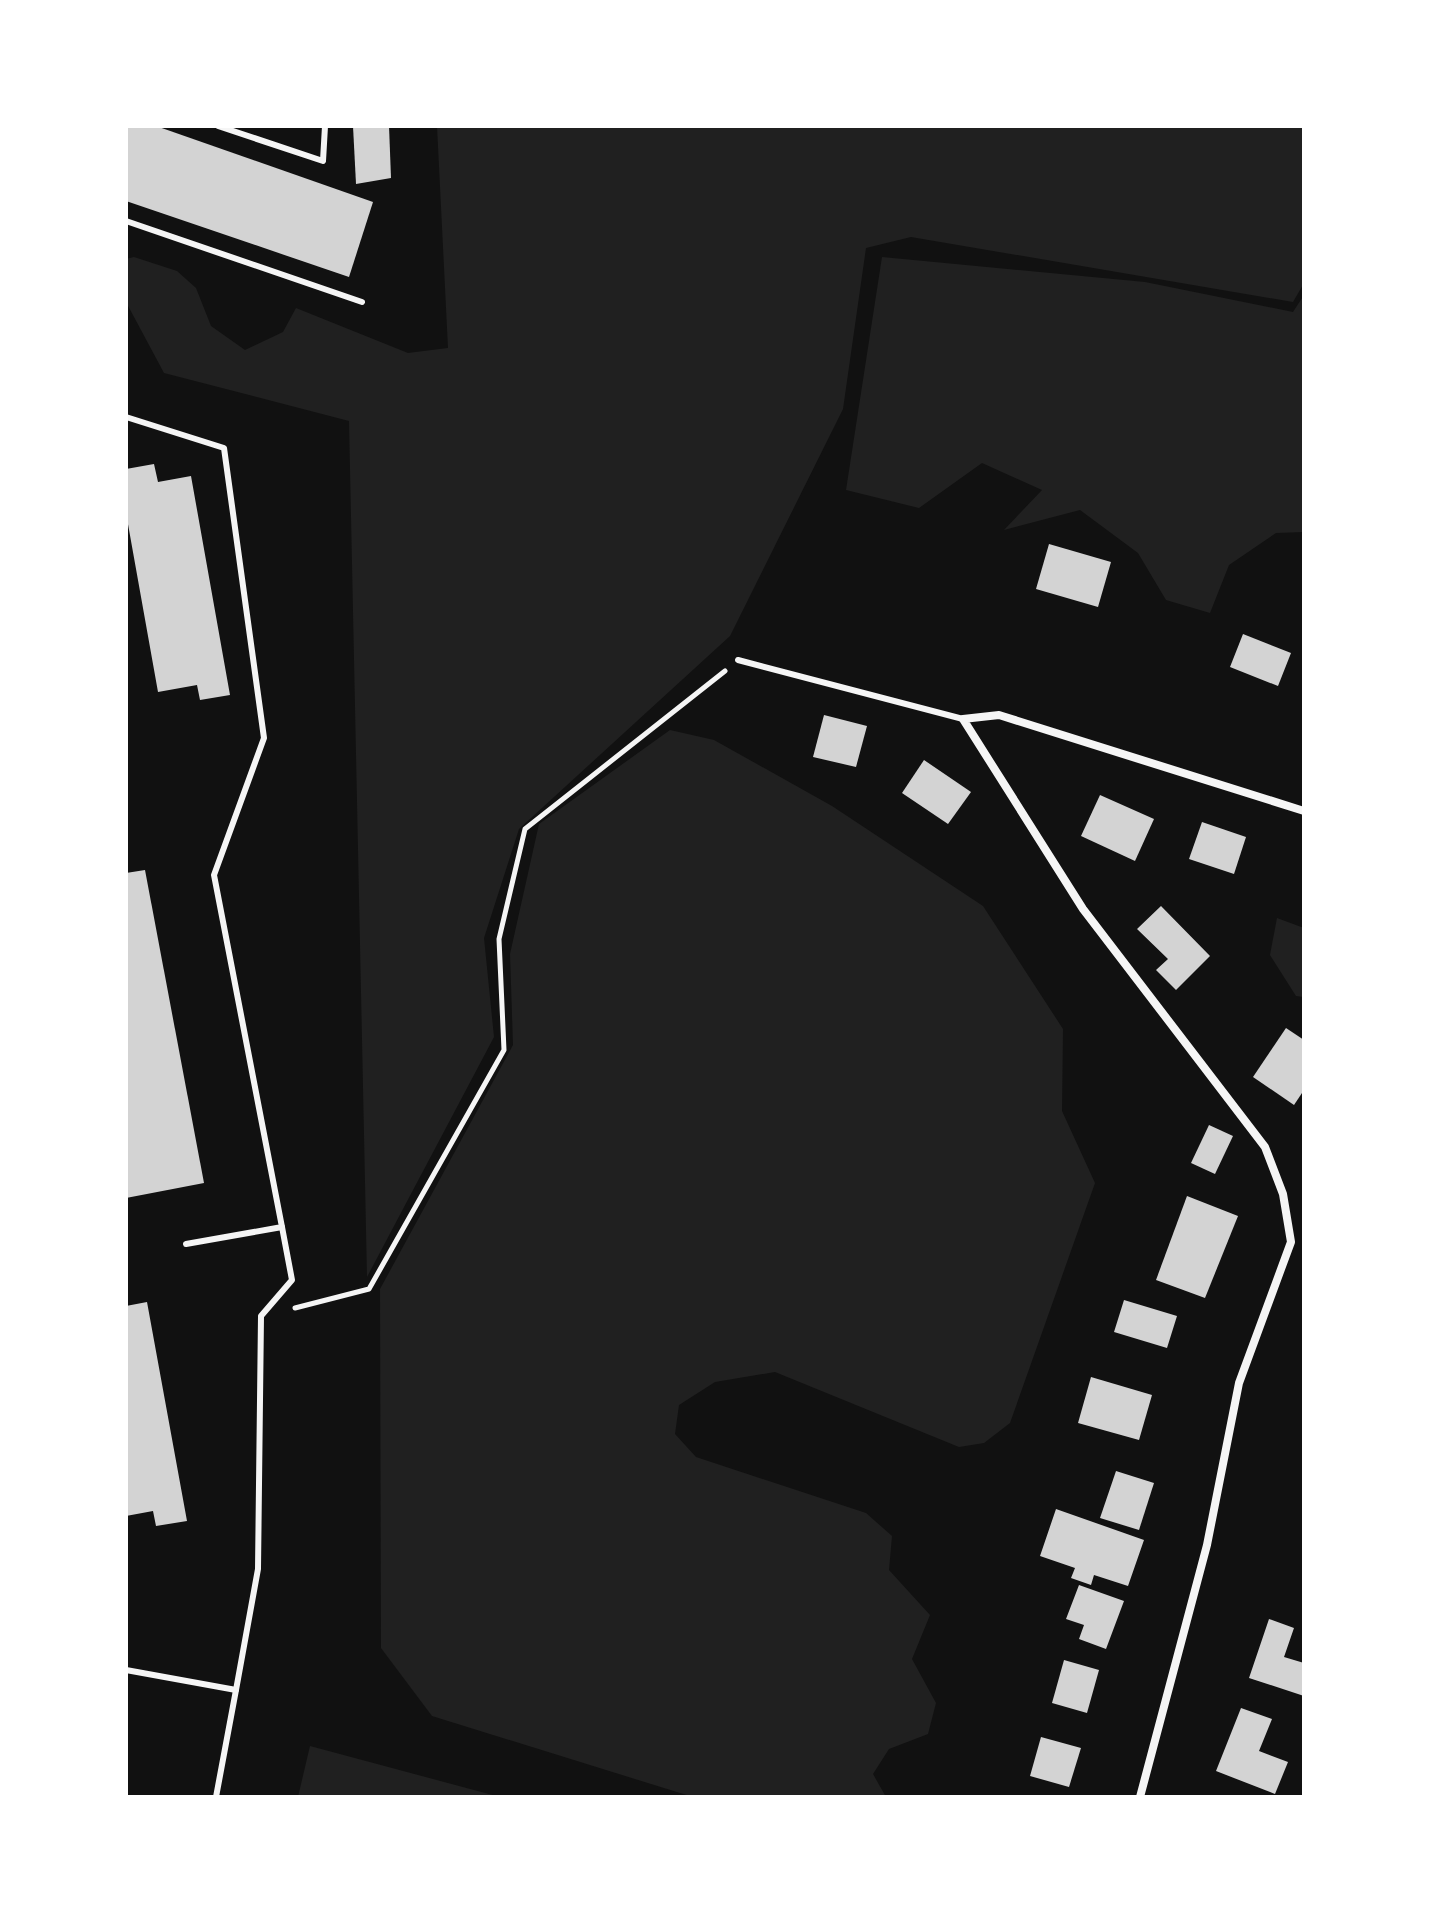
<svg xmlns="http://www.w3.org/2000/svg" width="1430" height="1923" font-family="'Noto Sans',sans-serif">
<style>
.green{fill:#202020}
.building{fill:#d3d3d3}
.lines{fill:none;stroke-linecap:round;stroke-linejoin:round}
.path{stroke:#f5f5f5;stroke-width:5}
.service{stroke:#f5f5f5;stroke-width:6}
.minor{stroke:#f5f5f5;stroke-width:8}
</style>
<rect width="100%" height="100%" fill="#111"/>
<!-- green -->
<g class="green">
<path d="M437 126H1304V283L1293 302 911 237 866 248 843 409 730 636 519 829 484 938 494 1037 367 1277 349 421 164 373 126 302V259L134 257 177 271 196 288 211 326 245 350 283 332 296 308 408 353 448 348Z"/>
<path d="M882 257 1145 282 1293 312 1304 295V532L1276 533 1229 565 1210 613 1166 600 1138 553 1080 510 1004 530 1042 490 982 463 919 508 846 490Z"/>
<path d="M670 730 714 740 832 806 983 906 1063 1029 1062 1111 1095 1183 1010 1423 984 1443 959 1447 775 1372 715 1382 679 1405 675 1434 696 1457 866 1513 892 1536 889 1570 930 1615 912 1659 936 1703 928 1734 889 1749 873 1774 886 1797H693L432 1716 381 1648 380 1289 513 1045 510 954 539 824Z"/>
<path d="M1277 918 1304 928V997L1296 996 1270 955Z"/>
<path d="M310 1746 500 1797H298Z"/>
</g>
<!-- building -->
<g class="building">
<path d="M126 126H156L373 202 349 277 126 201Z"/>
<path d="M353 126H389L391 178 356 184Z"/>
<path d="M154 464 158 482 191 476 230 695 200 700 197 685 158 692 126 513V469Z"/>
<path d="M1049 544 1111 562 1098 607 1036 589Z"/>
<path d="M1243 634 1291 653 1278 686 1230 667Z"/>
<path d="M824 715 867 726 856 767 813 757Z"/>
<path d="M924 760 971 792 948 824 902 793Z"/>
<path d="M1100 795 1154 819 1135 861 1081 836Z"/>
<path d="M1202 822 1246 837 1234 874 1189 859Z"/>
<path d="M145 870 204 1183 126 1198V873Z"/>
<path d="M1161 906 1210 956 1176 990 1156 970 1168 959 1137 929Z"/>
<path d="M1286 1028 1304 1040V1090L1294 1105 1253 1077Z"/>
<path d="M1209 1125 1233 1136 1215 1174 1191 1163Z"/>
<path d="M1187 1196 1238 1216 1205 1298 1156 1280Z"/>
<path d="M1124 1300 1177 1316 1167 1348 1114 1332Z"/>
<path d="M147 1302 187 1521 156 1526 153 1511 126 1516V1306Z"/>
<path d="M1091 1377 1152 1395 1139 1440 1078 1423Z"/>
<path d="M1116 1471 1154 1483 1139 1530 1100 1518Z"/>
<path d="M1056 1509 1144 1540 1128 1586 1094 1575 1091 1585 1071 1578 1075 1568 1040 1556Z"/>
<path d="M1079 1585 1124 1601 1106 1649 1079 1639 1084 1625 1066 1619Z"/>
<path d="M1269 1619 1294 1628 1284 1657 1304 1663V1696L1249 1678Z"/>
<path d="M1064 1660 1099 1670 1087 1713 1052 1703Z"/>
<path d="M1241 1708 1272 1719 1259 1751 1288 1762 1275 1794 1216 1771Z"/>
<path d="M1041 1737 1081 1748 1069 1787 1030 1776Z"/>
</g>
<g class="lines">
<!-- path -->
<path class="path" d="M295 1308 369 1289 504 1050 499 939 525 829 725 671"/>
<!-- service -->
<g class="service">
<path d="M218 126 323 161 325 126"/>
<path d="M126 221 362 302"/>
<path d="M126 417 224 448 264 738 214 875 282 1227 186 1244"/>
<path d="M738 660 963 719"/>
<path d="M126 1670 236 1690 258 1569 261 1316 292 1280 282 1227"/>
<path d="M216 1797 236 1690"/>
</g>
<!-- minor -->
<path class="minor" d="M1140 1797 1207 1545 1239 1383 1291 1242 1283 1194 1265 1147 1083 909 963 719 999 715 1304 811"/>
</g>
<!-- border -->
<rect width="1430" height="1923" fill="none" stroke="#ffffff" stroke-width="256"/>
</svg>
